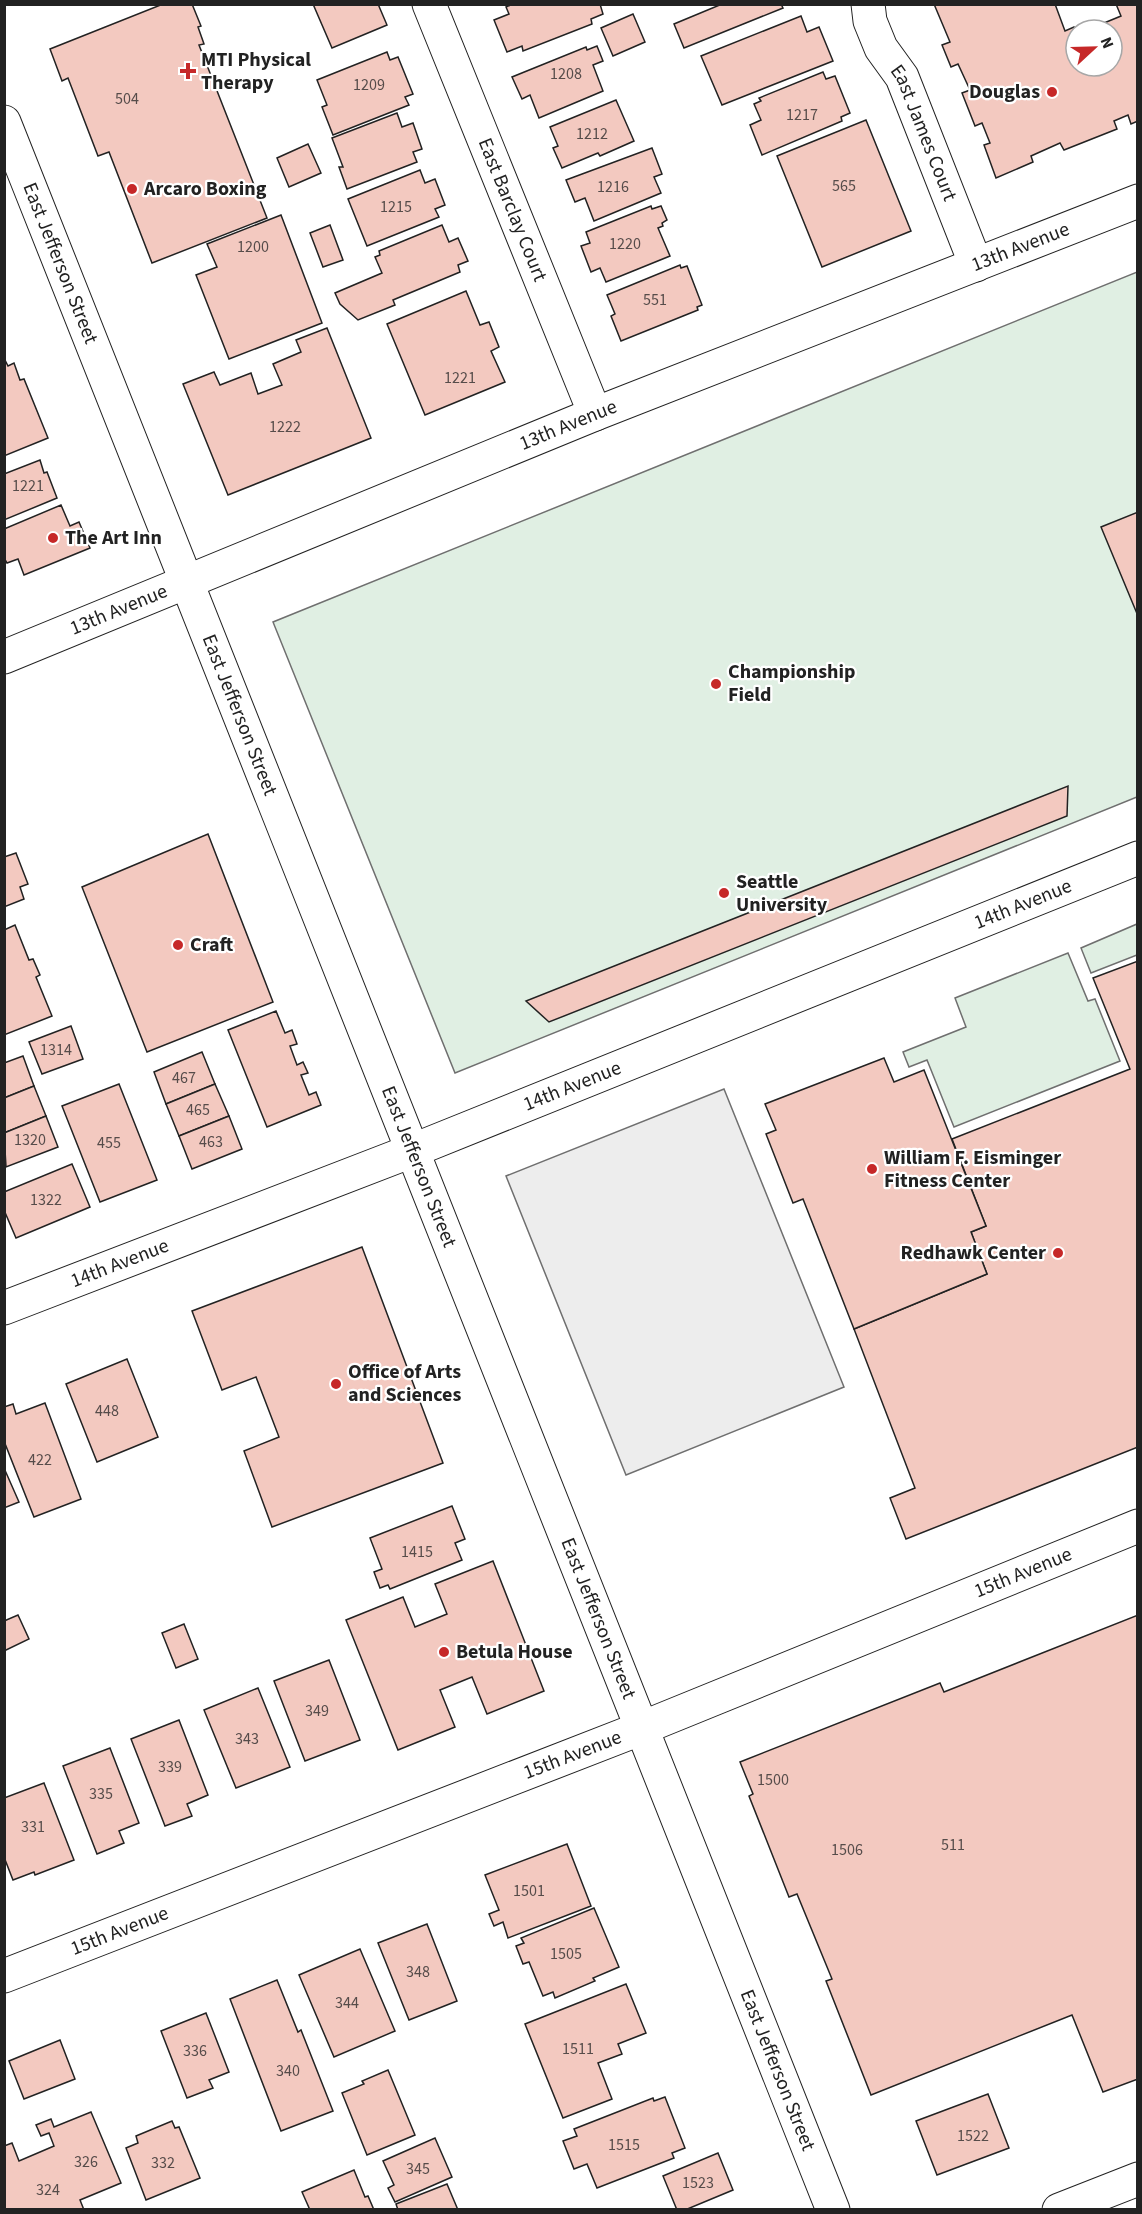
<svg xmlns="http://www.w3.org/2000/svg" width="1142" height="2214" font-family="'Source Sans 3',sans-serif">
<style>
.green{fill:#e0efe3;stroke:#6f6f6f;stroke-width:1.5}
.parking{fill:#ededed;stroke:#6f6f6f;stroke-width:1.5}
.building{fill:#f3c9c0;stroke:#222;stroke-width:1.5}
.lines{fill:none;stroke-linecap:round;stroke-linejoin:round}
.minor-casing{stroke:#222;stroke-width:35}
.minor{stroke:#fff;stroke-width:33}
.poi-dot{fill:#c62828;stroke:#fff;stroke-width:2}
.labels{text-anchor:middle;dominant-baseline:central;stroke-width:4.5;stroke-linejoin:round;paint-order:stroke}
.number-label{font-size:16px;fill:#564c4a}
.poi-label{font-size:20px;font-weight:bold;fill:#222;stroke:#fff;text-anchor:start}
.street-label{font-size:20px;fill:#222;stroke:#fff}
</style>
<rect width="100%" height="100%" fill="#fff"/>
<!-- green -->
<g class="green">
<path d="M1137 272V797L455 1073 273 622Z"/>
<path d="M1137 924V955L1091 973 1081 948Z"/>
<path d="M1068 953 1088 1001 1095 999 1120 1061 954 1127 927 1060 909 1067 903 1052 966 1027 955 998Z"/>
</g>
<!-- parking -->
<path class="parking" d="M724 1089 844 1387 626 1475 506 1176Z"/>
<!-- building -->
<g class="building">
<path d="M163 4H192L201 26 198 27 204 44 199 45 267 218 152 263 109 152 98 156 68 78 62 81 50 49Z"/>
<path d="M313 4H378L387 25 332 48Z"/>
<path d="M513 4H600L603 14 591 19 592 24 523 51 522 46 507 52 494 20 509 14 506 7Z"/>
<path d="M722 4H781L783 8 684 48 674 24Z"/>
<path d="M934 4H1055L1065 31 1074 27 1076 31V66H1112V30H1087L1121 16 1116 4H1138V121L1131 124 1128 115 1114 121 1117 129 1064 150 1060 143 1031 156 1033 162 996 178 984 145 990 143 982 123 975 126 962 93 970 90 958 64 951 67 942 45 950 42Z"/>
<path d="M633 14 645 42 613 56 601 28Z"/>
<path d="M801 16 807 32 819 27 833 61 722 105 701 56Z"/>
<path d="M597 46 603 61 593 65 603 91 539 118 530 95 522 99 512 77 586 47 587 50Z"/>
<path d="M387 52 390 60 398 57 413 94 405 97 409 105 333 135 322 107 327 105 317 80Z"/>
<path d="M823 72 826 79 835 76 850 113 841 117 842 121 762 155 750 125 761 120 754 104 761 101 759 98Z"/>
<path d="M616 100 634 141 600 156 598 153 562 168 553 148 558 146 550 127Z"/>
<path d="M397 113 402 127 413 123 422 149 413 152 417 162 347 189 339 167H343L332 138Z"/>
<path d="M866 120 911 231 822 267 777 156Z"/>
<path d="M308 144 321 173 289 187 277 158Z"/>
<path d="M652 148 662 174 654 177 661 193 594 221 585 198 575 202 566 180Z"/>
<path d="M420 170 425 183 435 179 445 205 435 209 439 217 367 246 348 199Z"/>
<path d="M651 206 652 209 661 206 667 220 662 223 663 226 658 228 670 256 606 282 600 268 591 272 581 246 590 243 586 232Z"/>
<path d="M281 215 322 323 229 359 196 275 217 267 207 244Z"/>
<path d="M330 225 343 260 323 267 310 233Z"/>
<path d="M442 225 449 242 458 238 468 261 458 265 460 272 393 300 395 305 358 320 340 304 335 293 382 273 375 257 380 255 379 251Z"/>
<path d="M680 265 681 268 687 266 702 305 697 307 698 310 621 341 611 316 615 314 607 295Z"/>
<path d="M466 291 480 325 489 322 499 347 491 351 505 382 425 415 387 324Z"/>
<path d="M327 328 371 438 228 495 183 384 214 372 220 385 251 373 258 394 282 385 273 364 301 352 296 340Z"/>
<path d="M4 358 8 366 14 363 20 380 24 379 48 438 4 456Z"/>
<path d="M40 460 44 473 47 472 57 498 4 520V474Z"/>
<path d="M61 505 70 526 79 522 90 548 24 575 18 559 7 563 4 558V529Z"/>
<path d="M1138 512V616L1101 527Z"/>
<path d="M1068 786 1067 816 549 1022 526 1001Z"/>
<path d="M208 834 273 1002 147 1052 82 887Z"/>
<path d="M16 853 28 884 20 887 24 899 4 907V857Z"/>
<path d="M15 925 29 960 33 959 40 975 36 977 52 1016 4 1035V930Z"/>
<path d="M1138 961V1447L906 1539 890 1498 915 1488 854 1329 987 1274 971 1232 986 1226 952 1139 1130 1069 1093 978Z"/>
<path d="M276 1011 285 1033 292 1030 297 1044 290 1046 297 1065 303 1062 308 1073 301 1075 309 1095 316 1092 321 1105 267 1127 228 1030Z"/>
<path d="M71 1026 83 1059 42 1074 29 1042Z"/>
<path d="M202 1052 215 1084 166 1104 154 1072Z"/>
<path d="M23 1056 34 1086 4 1098V1063Z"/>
<path d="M884 1058 894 1082 924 1070 986 1226 971 1232 987 1274 854 1329 803 1199 793 1203 766 1134 776 1130 765 1104Z"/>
<path d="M119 1084 157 1180 100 1202 62 1106Z"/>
<path d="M215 1084 229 1116 179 1136 166 1104Z"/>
<path d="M34 1086 46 1116 4 1133V1098Z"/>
<path d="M46 1116 58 1147 6 1167 4 1133Z"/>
<path d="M229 1116 242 1149 192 1169 179 1136Z"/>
<path d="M72 1164 90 1207 16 1238 4 1210V1192Z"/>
<path d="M362 1247 443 1463 272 1527 244 1451 279 1437 256 1377 222 1390 192 1311Z"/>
<path d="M127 1359 158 1437 97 1462 66 1384Z"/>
<path d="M45 1403 81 1499 34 1517 4 1441V1407L13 1404 16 1414Z"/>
<path d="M4 1468 19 1502 4 1508Z"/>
<path d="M452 1506 465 1539 455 1543 462 1560 390 1589 388 1585 380 1588 374 1572 382 1569 370 1538Z"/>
<path d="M493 1561 544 1691 487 1714 472 1677 440 1690 455 1727 398 1750 346 1620 403 1597 415 1627 447 1614 435 1584Z"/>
<path d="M18 1615 29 1639 4 1651V1621Z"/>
<path d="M1138 1615V2079L1103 2092 1072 2015 871 2095 826 1981 832 1979 797 1894 789 1897 749 1796 753 1794 740 1762 940 1683 944 1692Z"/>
<path d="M184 1624 198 1659 176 1668 162 1633Z"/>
<path d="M329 1660 360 1740 305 1761 274 1681Z"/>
<path d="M258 1688 290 1767 236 1788 204 1710Z"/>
<path d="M179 1720 208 1795 187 1804 192 1816 165 1826 131 1739Z"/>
<path d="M110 1748 139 1823 119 1831 124 1843 97 1854 63 1766Z"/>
<path d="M44 1783 74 1860 35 1875 34 1872 13 1880 4 1857V1798Z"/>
<path d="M567 1844 591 1906 508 1938 503 1922 494 1926 489 1914 499 1910 485 1875Z"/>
<path d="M594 1908 619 1967 593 1978 595 1981 555 1998 553 1992 543 1996 529 1962 523 1964 516 1946 524 1943 521 1938Z"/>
<path d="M427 1924 457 2001 409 2020 378 1943Z"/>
<path d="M360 1949 395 2031 334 2057 299 1975Z"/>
<path d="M277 1980 298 2032 301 2030 333 2111 281 2131 230 1999Z"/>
<path d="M626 1984 646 2033 618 2044 622 2054 598 2063 612 2099 563 2118 525 2024Z"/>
<path d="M206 2013 229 2072 209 2080 213 2088 187 2098 161 2031Z"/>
<path d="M60 2040 75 2079 24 2099 9 2061Z"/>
<path d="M388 2070 415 2135 367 2155 342 2093 364 2084 362 2081Z"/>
<path d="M988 2094 1009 2148 937 2175 916 2121Z"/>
<path d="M665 2097 685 2148 672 2153 674 2158 597 2188 587 2164 574 2169 563 2141 577 2136 574 2129 653 2098 654 2101Z"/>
<path d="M91 2112 121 2183 80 2200 84 2210H4V2146L12 2143 19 2161 54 2146 49 2133 41 2136 36 2125 51 2119 54 2127Z"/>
<path d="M172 2121 175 2128 179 2127 200 2178 146 2200 126 2148 138 2143 136 2136Z"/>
<path d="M435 2138 452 2177 395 2202 388 2188 394 2185 383 2161Z"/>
<path d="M718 2153 733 2190 685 2210H677L663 2176Z"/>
<path d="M354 2170 365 2197 368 2196 374 2210H310L302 2192Z"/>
<path d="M447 2184 458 2210H398L396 2204Z"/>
</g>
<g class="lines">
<defs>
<g id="minor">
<path id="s1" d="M429 4 595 414"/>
<path id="s2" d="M868 4 870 21 881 48 902 77 976 265"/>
<path id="s3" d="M4 122 833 2210"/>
<path id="s4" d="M4 657 595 414 1138 201"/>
<path id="s5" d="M4 1308 414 1150 1138 858"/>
<path id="s6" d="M4 1976 642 1728 1138 1526"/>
<path d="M1059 2210 1138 2179"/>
</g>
</defs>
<!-- minor casing -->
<use href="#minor" class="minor-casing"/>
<!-- minor -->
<use href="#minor" class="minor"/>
</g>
<!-- markers -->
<g class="poi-dot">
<path d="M185 62h6v6h6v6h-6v6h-6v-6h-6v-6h6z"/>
<circle cx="1052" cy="92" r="6"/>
<circle cx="132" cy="189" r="6"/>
<circle cx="53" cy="538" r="6"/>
<circle cx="716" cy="684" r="6"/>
<circle cx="724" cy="893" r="6"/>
<circle cx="178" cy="945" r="6"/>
<circle cx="872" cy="1169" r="6"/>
<circle cx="1058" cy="1253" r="6"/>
<circle cx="336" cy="1384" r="6"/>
<circle cx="444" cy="1652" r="6"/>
</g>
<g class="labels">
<!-- number labels -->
<g class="number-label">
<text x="566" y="74">1208</text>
<text x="369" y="85">1209</text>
<text x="127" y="99">504</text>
<text x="802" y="115">1217</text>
<text x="592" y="134">1212</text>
<text x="844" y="186">565</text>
<text x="613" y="187">1216</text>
<text x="396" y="207">1215</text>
<text x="625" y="244">1220</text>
<text x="253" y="247">1200</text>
<text x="655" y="300">551</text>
<text x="460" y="378">1221</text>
<text x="285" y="427">1222</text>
<text x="28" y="486">1221</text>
<text x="56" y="1050">1314</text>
<text x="184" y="1078">467</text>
<text x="198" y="1110">465</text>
<text x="30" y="1140">1320</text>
<text x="211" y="1142">463</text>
<text x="109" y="1143">455</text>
<text x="46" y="1200">1322</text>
<text x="107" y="1411">448</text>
<text x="40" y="1460">422</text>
<text x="417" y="1552">1415</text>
<text x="317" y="1711">349</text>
<text x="247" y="1739">343</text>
<text x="170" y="1767">339</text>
<text x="773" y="1780">1500</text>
<text x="101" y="1794">335</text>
<text x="33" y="1827">331</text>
<text x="953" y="1845">511</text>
<text x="847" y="1850">1506</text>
<text x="529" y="1891">1501</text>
<text x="566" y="1954">1505</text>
<text x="418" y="1972">348</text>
<text x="347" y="2003">344</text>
<text x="578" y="2049">1511</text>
<text x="195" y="2051">336</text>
<text x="288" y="2071">340</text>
<text x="973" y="2136">1522</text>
<text x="624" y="2145">1515</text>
<text x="86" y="2162">326</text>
<text x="163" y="2163">332</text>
<text x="418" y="2169">345</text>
<text x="698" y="2183">1523</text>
<text x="48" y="2190">324</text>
</g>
<!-- poi labels -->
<g class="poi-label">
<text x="201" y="60">MTI Physical<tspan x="201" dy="23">Therapy</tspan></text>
<text x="1040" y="92" text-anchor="end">Douglas</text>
<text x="144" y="189">Arcaro Boxing</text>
<text x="65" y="538">The Art Inn</text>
<text x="728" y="672">Championship<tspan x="728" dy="23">Field</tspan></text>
<text x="736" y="882">Seattle<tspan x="736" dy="23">University</tspan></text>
<text x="190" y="945">Craft</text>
<text x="884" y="1158">William F. Eisminger<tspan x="884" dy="23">Fitness Center</tspan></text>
<text x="1046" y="1253" text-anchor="end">Redhawk Center</text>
<text x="348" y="1372">Office of Arts<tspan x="348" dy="23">and Sciences</tspan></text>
<text x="456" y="1652">Betula House</text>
</g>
<!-- street labels -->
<g class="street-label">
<text stroke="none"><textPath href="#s2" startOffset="142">East James Court</textPath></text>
<text stroke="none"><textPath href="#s1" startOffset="222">East Barclay Court</textPath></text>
<text stroke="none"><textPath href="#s4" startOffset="1096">13th Avenue</textPath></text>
<text stroke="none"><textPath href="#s3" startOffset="152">East Jefferson Street</textPath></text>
<text stroke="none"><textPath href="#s4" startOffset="610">13th Avenue</textPath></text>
<text stroke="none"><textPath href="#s4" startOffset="124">13th Avenue</textPath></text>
<text stroke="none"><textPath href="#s3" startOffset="638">East Jefferson Street</textPath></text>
<text stroke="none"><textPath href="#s5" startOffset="1096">14th Avenue</textPath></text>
<text stroke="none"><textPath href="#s5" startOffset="610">14th Avenue</textPath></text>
<text stroke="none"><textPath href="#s3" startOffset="1124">East Jefferson Street</textPath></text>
<text stroke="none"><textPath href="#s5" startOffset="124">14th Avenue</textPath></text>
<text stroke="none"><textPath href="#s6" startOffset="1096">15th Avenue</textPath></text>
<text stroke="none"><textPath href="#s3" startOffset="1610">East Jefferson Street</textPath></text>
<text stroke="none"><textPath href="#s6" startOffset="610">15th Avenue</textPath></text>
<text stroke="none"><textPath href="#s6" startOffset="124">15th Avenue</textPath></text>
<text stroke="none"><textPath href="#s3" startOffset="2096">East Jefferson Street</textPath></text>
</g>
</g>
<!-- border -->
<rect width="1142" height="2214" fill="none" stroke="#222222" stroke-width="12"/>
<!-- north arrow -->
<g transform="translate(1094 48) rotate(68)"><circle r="28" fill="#ffffff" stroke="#a7a7a7" stroke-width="1.5"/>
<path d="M0-4.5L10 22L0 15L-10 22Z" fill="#c62828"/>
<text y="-9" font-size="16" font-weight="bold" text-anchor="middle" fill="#222222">N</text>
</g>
</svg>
